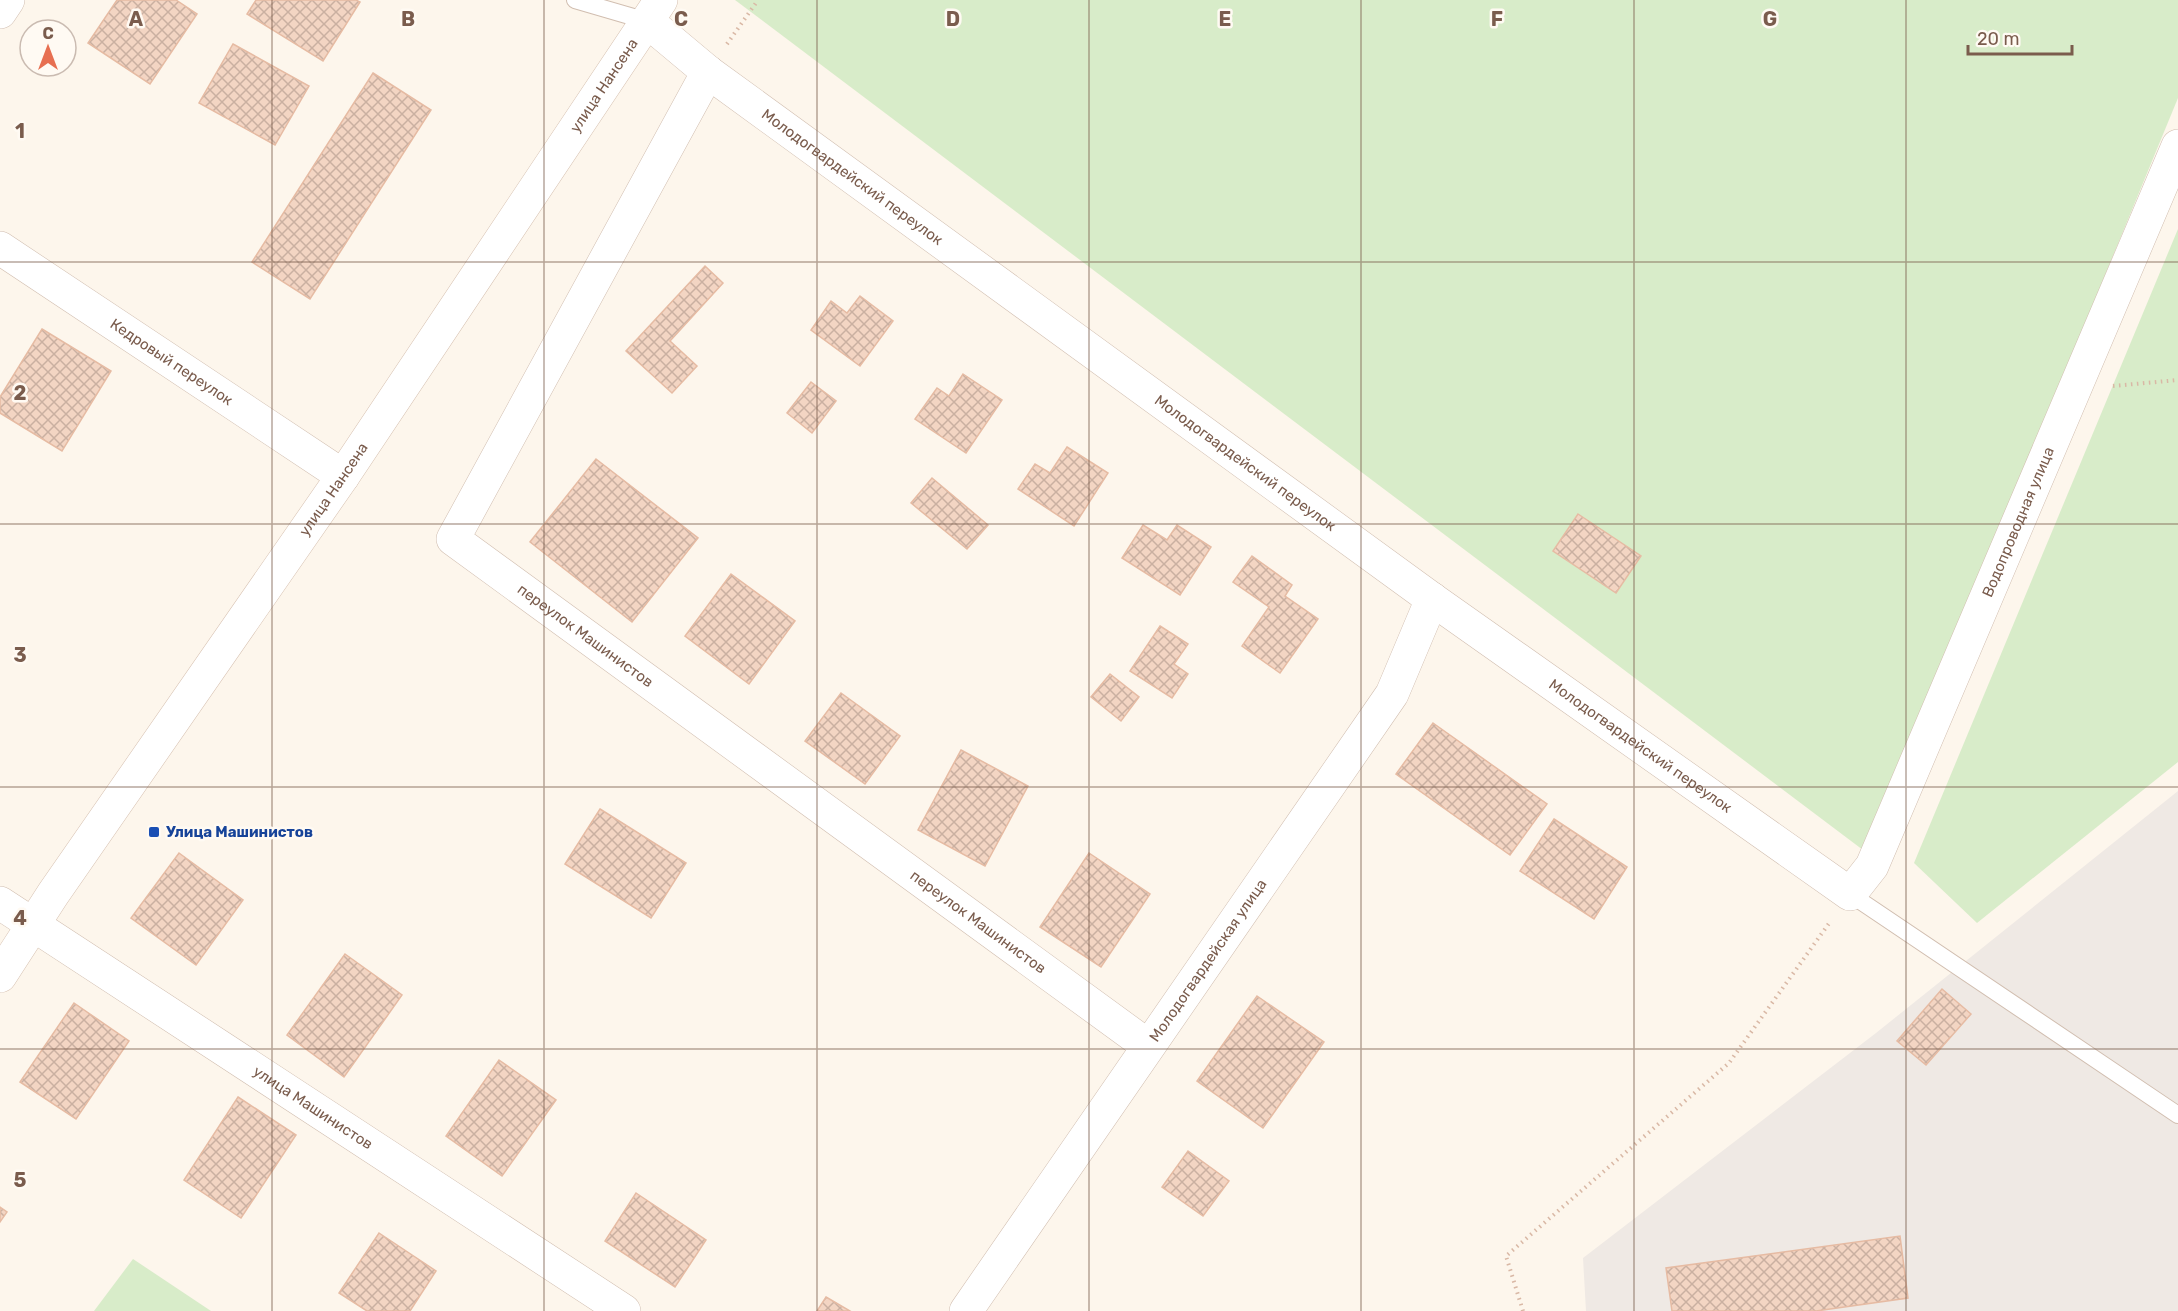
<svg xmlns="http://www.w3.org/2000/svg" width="2178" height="1311" font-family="Rubik,sans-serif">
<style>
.industrial{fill:#efe9e4}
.green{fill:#d8ecc9}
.building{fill:url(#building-cross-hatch);stroke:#e6bba3;stroke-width:1.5}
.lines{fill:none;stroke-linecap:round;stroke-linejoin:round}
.service-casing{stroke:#d1beb0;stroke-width:18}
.minor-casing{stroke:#d1beb0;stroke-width:34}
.secondary-casing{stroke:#d6c0b0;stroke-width:34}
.path{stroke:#d9b8a5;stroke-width:4;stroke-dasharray:1.5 4.5;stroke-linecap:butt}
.service{stroke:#fff;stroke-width:16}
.minor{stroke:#fff;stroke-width:33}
.secondary{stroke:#fff;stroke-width:33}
.grid{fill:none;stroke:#7a5c4d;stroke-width:1.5;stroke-opacity:0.55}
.transit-dot{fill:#1a4fb4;stroke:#fffaf3;stroke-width:2}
.labels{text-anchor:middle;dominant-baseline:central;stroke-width:5;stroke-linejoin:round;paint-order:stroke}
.street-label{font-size:15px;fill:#7a5c4d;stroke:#fffaf3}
.transit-label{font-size:15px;font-weight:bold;fill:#164399;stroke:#fffaf3;text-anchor:start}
.grid-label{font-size:20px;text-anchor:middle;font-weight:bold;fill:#7a5c4d;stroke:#fffaf3;stroke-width:5;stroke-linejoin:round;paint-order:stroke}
</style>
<defs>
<pattern id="building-cross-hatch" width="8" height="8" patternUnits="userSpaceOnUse" patternTransform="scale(1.5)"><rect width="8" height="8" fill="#f3d5c3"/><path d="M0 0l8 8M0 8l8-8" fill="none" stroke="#cab0a1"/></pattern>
</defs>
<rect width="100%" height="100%" fill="#fdf6ec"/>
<!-- industrial -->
<path class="industrial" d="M2178 791V1311H1586L1583 1258 1876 1033Z"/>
<!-- green -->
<g class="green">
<path d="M735 0H2178V98L1867 853Z"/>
<path d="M2178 229V762L1977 923 1914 863Z"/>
<path d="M133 1259 211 1311H94Z"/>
</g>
<!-- building -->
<g class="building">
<path d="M117 0H176L197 14 150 84 88 43Z"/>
<path d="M256 0H356L360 2 323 61 247 14Z"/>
<path d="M233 44 309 86 275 145 199 103Z"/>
<path d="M373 73 431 110 310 299 252 262Z"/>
<path d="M705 266 723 283 670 341 697 366 672 393 626 351Z"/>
<path d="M860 296 893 321 860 366 811 330 831 301 847 313Z"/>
<path d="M42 329 111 371 62 451 0 413V397Z"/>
<path d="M963 374 1002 400 966 453 915 419 937 388 949 396Z"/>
<path d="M811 382 836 401 812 433 787 413Z"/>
<path d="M1067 447 1108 473 1074 526 1018 489 1035 464 1050 473Z"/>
<path d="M596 459 698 538 632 622 530 542Z"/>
<path d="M932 478 988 525 967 549 911 503Z"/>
<path d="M1578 514 1641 556 1616 593 1553 551Z"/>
<path d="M1143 525 1167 540 1177 525 1211 547 1180 595 1122 558Z"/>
<path d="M1252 556 1292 585 1285 596 1318 619 1280 673 1242 646 1269 607 1233 582Z"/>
<path d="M731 574 795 621 749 684 685 636Z"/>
<path d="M1160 626 1188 644 1174 664 1188 674 1172 698 1130 671Z"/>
<path d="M1110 674 1139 697 1121 721 1091 697Z"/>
<path d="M841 693 900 736 865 784 805 741Z"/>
<path d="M1433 723 1547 804 1510 855 1396 774Z"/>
<path d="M961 750 1028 786 985 866 918 830Z"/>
<path d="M600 809 686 863 651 918 565 864Z"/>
<path d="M1554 819 1627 867 1594 919 1520 871Z"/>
<path d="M179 853 243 900 196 965 131 918Z"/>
<path d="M1089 853 1150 894 1101 967 1040 927Z"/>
<path d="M345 954 402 995 344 1077 287 1035Z"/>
<path d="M1942 989 1971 1014 1926 1065 1897 1041Z"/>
<path d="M1257 996 1324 1042 1263 1128 1197 1081Z"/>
<path d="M74 1003 129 1041 76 1119 20 1082Z"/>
<path d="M499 1060 556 1100 502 1176 446 1136Z"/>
<path d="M238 1097 296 1135 241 1218 184 1180Z"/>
<path d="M1188 1151 1229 1181 1203 1216 1162 1187Z"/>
<path d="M636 1193 706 1240 675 1287 605 1241Z"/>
<path d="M0 1207 7 1212 0 1222Z"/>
<path d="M379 1233 436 1271 410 1311H367L339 1293Z"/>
<path d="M1900 1236 1908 1298 1816 1311H1672L1666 1268Z"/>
<path d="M826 1297 850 1311H817Z"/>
</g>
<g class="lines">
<defs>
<g id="service">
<path d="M575 0 647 21"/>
<path d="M1850 894 2178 1115"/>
</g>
<g id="minor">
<path d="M0 12 8 0"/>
<path id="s1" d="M647 21 708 72 1432 599 1850 894 1872 866 2178 146"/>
<path id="s2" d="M708 72 453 539 1148 1046"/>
<path id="s3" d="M0 248 343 476"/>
<path id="s4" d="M0 903 624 1311"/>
<path id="s5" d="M966 1311 1392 694 1432 599"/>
</g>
<g id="secondary">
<path id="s6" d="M0 976 53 894 343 476 661 0"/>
</g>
</defs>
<!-- service casing -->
<use href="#service" class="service-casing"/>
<!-- minor casing -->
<use href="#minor" class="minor-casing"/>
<!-- secondary casing -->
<use href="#secondary" class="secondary-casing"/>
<!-- path -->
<g class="path">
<path d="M727 44 758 0"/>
<path d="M2113 386 2178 380"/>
<path d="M1523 1311 1506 1256 1729 1063 1830 922"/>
</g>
<!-- service -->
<use href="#service" class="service"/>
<!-- minor -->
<use href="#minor" class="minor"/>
<!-- secondary -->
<use href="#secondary" class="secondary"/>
</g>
<!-- grid -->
<path class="grid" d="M272 0V1311M544 0V1311M817 0V1311M1089 0V1311M1361 0V1311M1634 0V1311M1906 0V1311M0 262H2178M0 524H2178M0 787H2178M0 1049H2178"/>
<!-- markers -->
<rect class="transit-dot" x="148" y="826" width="12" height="12" rx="3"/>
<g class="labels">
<!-- street labels -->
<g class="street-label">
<text stroke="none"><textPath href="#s6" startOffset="1076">улица Нансена</textPath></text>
<text stroke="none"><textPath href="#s1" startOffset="258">Молодогвардейский переулок</textPath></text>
<text stroke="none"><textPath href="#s3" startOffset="206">Кедровый переулок</textPath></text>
<text stroke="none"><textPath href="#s1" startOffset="744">Молодогвардейский переулок</textPath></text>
<text stroke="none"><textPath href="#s6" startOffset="590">улица Нансена</textPath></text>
<text stroke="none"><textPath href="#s1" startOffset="1896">Водопроводная улица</textPath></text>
<text stroke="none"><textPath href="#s2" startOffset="696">переулок Машинистов</textPath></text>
<text stroke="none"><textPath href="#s1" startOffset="1230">Молодогвардейский переулок</textPath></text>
<text stroke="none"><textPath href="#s2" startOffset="1182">переулок Машинистов</textPath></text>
<text stroke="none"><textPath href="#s5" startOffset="426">Молодогвардейская улица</textPath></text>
<text stroke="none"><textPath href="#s4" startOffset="374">улица Машинистов</textPath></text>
</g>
<!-- transit labels -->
<g class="transit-label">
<text x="166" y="832">Улица Машинистов</text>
</g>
</g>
<g class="grid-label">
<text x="136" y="26">A</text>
<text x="408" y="26">B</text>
<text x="681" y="26">C</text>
<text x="953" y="26">D</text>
<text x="1225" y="26">E</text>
<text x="1497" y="26">F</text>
<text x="1770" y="26">G</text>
<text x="20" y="138">1</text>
<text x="20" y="400">2</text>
<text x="20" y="662">3</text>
<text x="20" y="925">4</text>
<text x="20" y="1187">5</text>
</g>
<!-- north arrow -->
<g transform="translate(48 48)"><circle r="28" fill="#fffaf3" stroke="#cabbb1" stroke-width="1.5"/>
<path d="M0-4.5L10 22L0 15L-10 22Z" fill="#e76f51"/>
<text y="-9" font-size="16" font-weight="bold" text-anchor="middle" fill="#7a5c4d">С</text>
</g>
<!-- scale -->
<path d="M1968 45v9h104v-9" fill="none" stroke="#7a5c4d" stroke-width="3"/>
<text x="1977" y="45" font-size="18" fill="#7a5c4d" stroke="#fffaf3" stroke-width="4.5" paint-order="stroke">20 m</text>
</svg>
